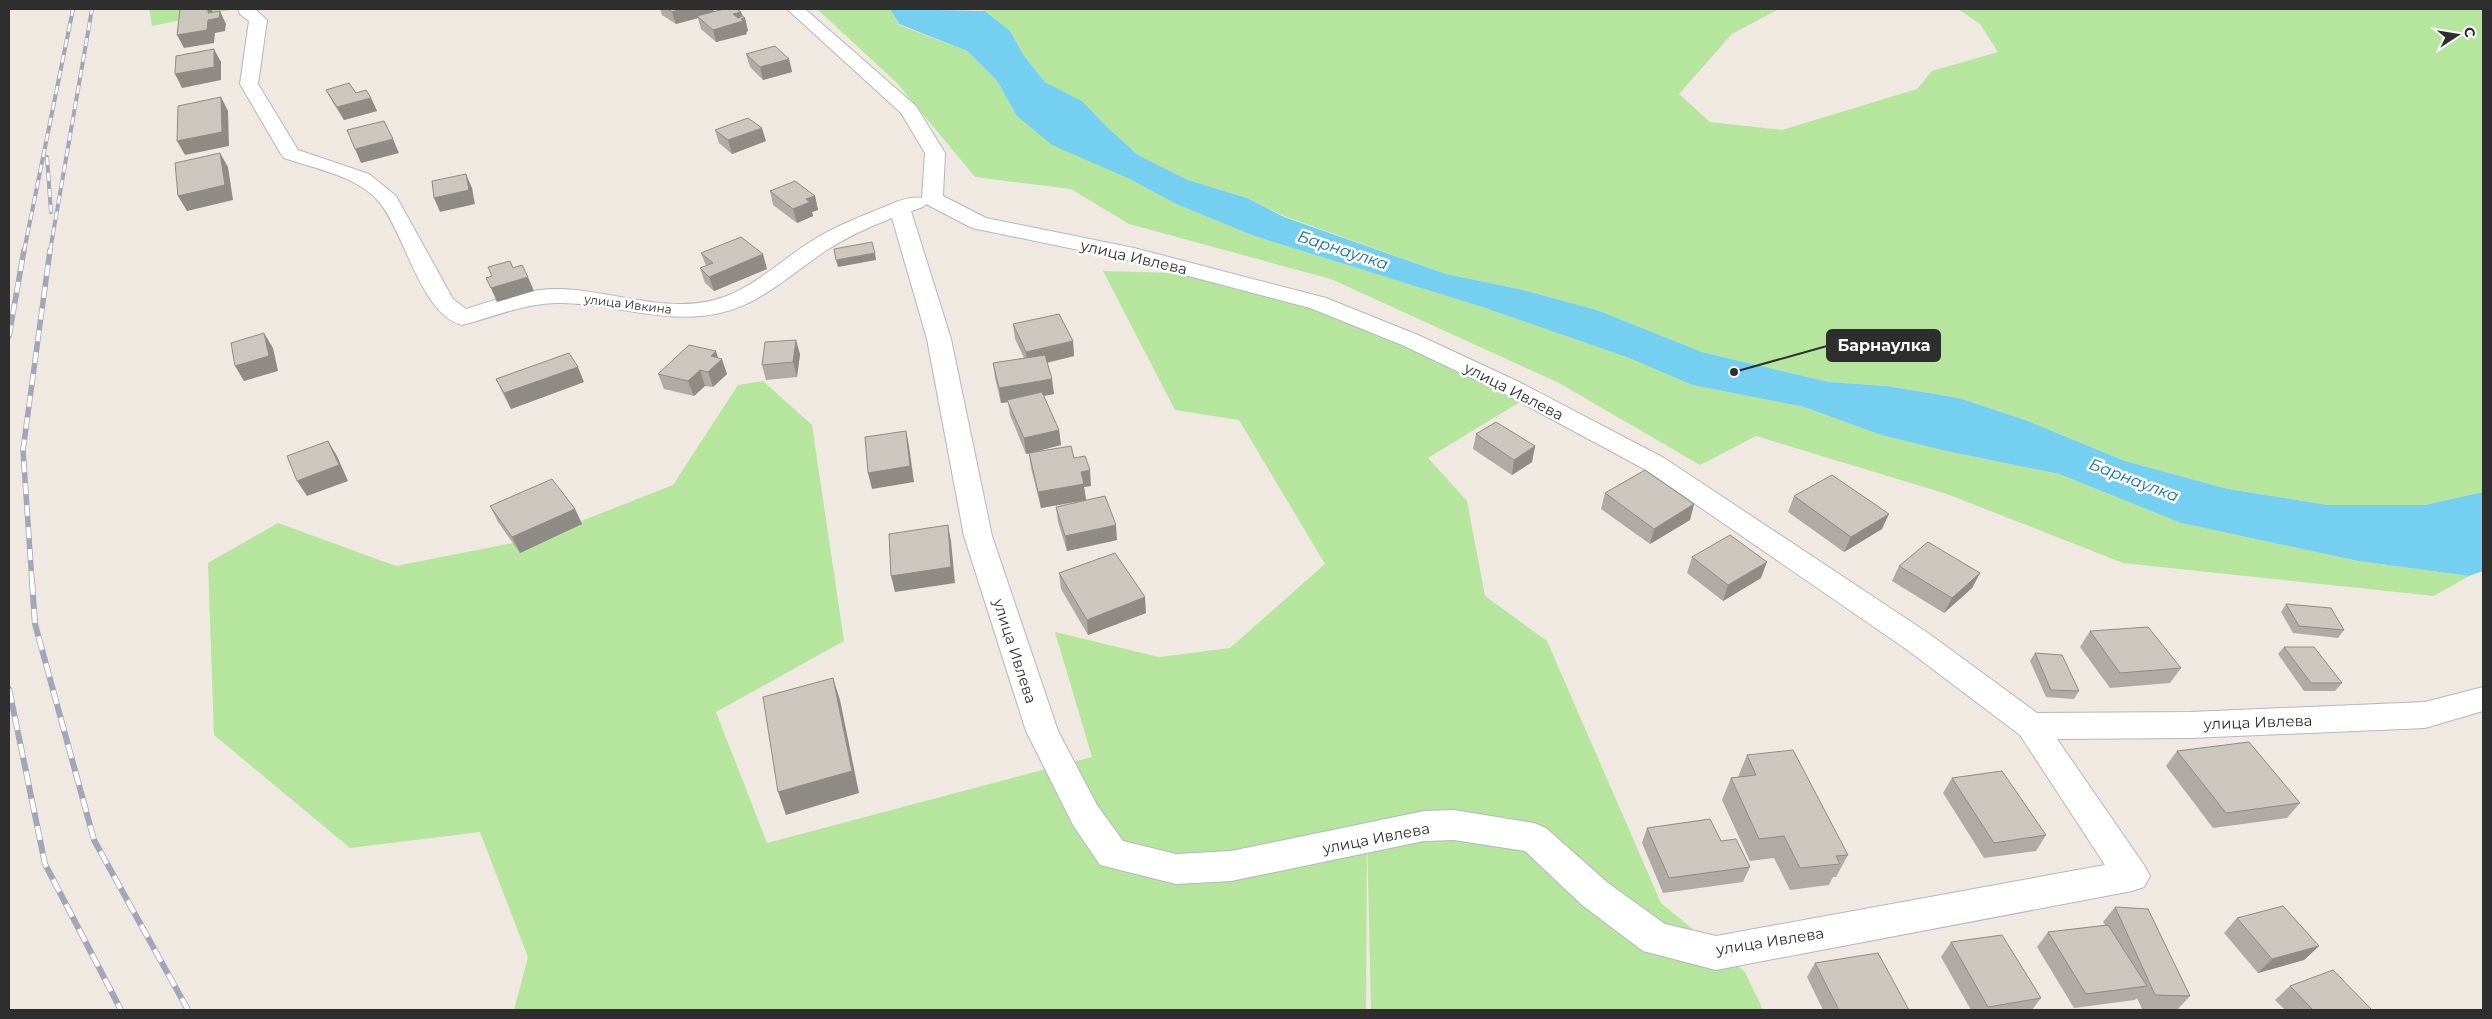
<svg xmlns="http://www.w3.org/2000/svg" width="2492" height="1019" font-family="Montserrat,sans-serif">
<style>
.green{fill:#b6e59e}
.water{fill:#75cff0}
.lines{fill:none;stroke-linecap:round;stroke-linejoin:round}
.minor-casing{stroke:#b4b7c1;stroke-width:2}
.minor{fill:#fff;fill-rule:evenodd}
.rail-far2-casing{stroke:#a3a6b8;stroke-width:4}
.rail-far1-casing{stroke:#a3a6b8;stroke-width:5.5}
.rail-casing{stroke:#a3a6b8;stroke-width:6}
.rail-far2{stroke:#fff;stroke-width:2.5;stroke-dasharray:8;stroke-linecap:butt}
.rail-far1{stroke:#fff;stroke-width:4;stroke-dasharray:11;stroke-linecap:butt}
.rail{stroke:#fff;stroke-width:4.5;stroke-dasharray:14;stroke-linecap:butt}
.wall{fill:#afaba4}
.shaded-wall{fill:#8e8b86}
.building{fill:#cbc7bf;stroke:#8e8b86}
.labels{text-anchor:middle;dominant-baseline:central;stroke-width:5;stroke-linejoin:round;paint-order:stroke}
.far-street-label{font-size:12px;fill:#2e2e2e;stroke:#fff}
.street-label{font-size:15px;fill:#2e2e2e;stroke:#fff}
.water-label{font-size:16px;font-style:italic;fill:#0d6fa3;stroke:#fff}
.leader{fill:none;stroke:#2e2e2e;stroke-width:2}
.callout-dot{fill:#2e2e2e;stroke:#fff;stroke-width:2}
.callout{fill:#2e2e2e;stroke:#2e2e2e;stroke-width:2}
.callout-label{font-size:16px;text-anchor:middle;font-weight:bold;fill:#fff}
</style>
<rect width="100%" height="100%" fill="#efe9e1"/>
<!-- green -->
<g class="green">
<path d="M149 9H235L152 26Z"/>
<path d="M817 9H890L899 25 967 51 997 81 1017 116 1176 204 1254 236 1482 307 1629 358 1692 385 1804 407 1881 435 1946 451 2059 474 2181 523 2358 561 2469 576 2434 596 2123 563 1947 494 1756 436 1700 465 1559 383 1331 279 1129 224 1071 189 975 177 897 83Z"/>
<path d="M980 9H1779L1732 34 1679 94 1710 122 1782 130 1917 89 1932 71 1998 52 1980 24 1958 9H2483V492L2425 505H2328L2228 489 2125 461 2028 421 1959 398 1887 386 1829 382 1702 352 1597 310 1519 289 1446 274 1284 216 1247 198 1188 180 1138 155 1106 126 1082 101 1045 82 1024 56 1010 31 985 11Z"/>
<path d="M1103 271 1176 273 1336 310 1528 397 1428 458 1467 501 1485 596 1547 641 1661 903 1745 972 1763 1010H1371L1367 833 1366 1010H514L528 957 480 832 350 848 214 735 208 563 278 523 396 566 538 538 673 485 738 385 763 381 812 425 844 641 716 712 767 843 1092 757 1055 632 1159 657 1230 648 1325 564 1239 420 1175 410Z"/>
</g>
<!-- water -->
<path class="water" d="M890 9 985 11 1010 31 1024 56 1045 82 1082 101 1106 126 1138 155 1188 180 1247 198 1284 217 1446 274 1519 289 1597 310 1702 352 1829 382 1887 386 1959 398 2028 421 2125 461 2228 489 2328 505H2425L2483 492V571L2469 576 2358 561 2181 523 2059 474 1946 451 1881 435 1804 407 1692 385 1629 358 1482 307 1254 236 1176 204 1130 179 1052 145 1017 116 997 81 967 51 899 24Z"/>
<g class="lines">
<defs>
<path id="minor" d="M238 9H255L267 20 258 84 298 150 369 174 396 196 453 299 466 309C497 299 529 288 562 289 615 291 672 316 724 297 756 285 782 260 810 242 835 226 862 216 889 205 898 201 911 196 922 198L925 153 901 113 787 9H805L916 106 945 153 943 196 986 218 1134 248 1326 298 1418 335 1519 382 1664 458 1928 633 2037 713 2191 712 2425 702 2483 687V711L2425 728 2191 738 2057 739 2144 865 2150 876 2144 887 2132 891 1716 970 1643 951 1582 905 1525 851 1454 840 1424 841 1231 881 1176 884 1100 865 1073 825 1026 731 964 536 927 339 892 218C869 227 847 237 827 250 792 273 761 304 720 313 666 325 615 304 562 303 526 302 495 317 462 325 421 315 405 234 380 203 358 176 316 169 284 158L281 154 240 84 249 21 240 14ZM926 204 972 228 1132 261 1310 308 1402 345 1501 392 1646 470 1906 649 2020 735 2105 865 1716 936 1665 924 1608 883 1546 828 1534 823 1454 810 1424 811 1231 851 1176 854 1123 841 1097 805 1058 731 992 536 951 339 911 211 923 207Z"/>
</defs>
<!-- minor casing -->
<use href="#minor" class="minor-casing"/>
<!-- minor -->
<use href="#minor" class="minor"/>
<defs>
<g id="rail-far2">
<path d="M47 157 51 212"/>
<path d="M24 251 73 9"/>
<path d="M50 251 92 9"/>
</g>
<g id="rail-far1">
<path d="M9 336 24 250"/>
<path d="M32 582 23 450 50 250"/>
</g>
<g id="rail">
<path d="M32 581 35 624 94 840 188 1010"/>
<path d="M9 689 45 864 121 1010"/>
</g>
</defs>
<!-- rail-far2 casing -->
<use href="#rail-far2" class="rail-far2-casing"/>
<!-- rail-far1 casing -->
<use href="#rail-far1" class="rail-far1-casing"/>
<!-- rail casing -->
<use href="#rail" class="rail-casing"/>
<!-- rail-far2 -->
<use href="#rail-far2" class="rail-far2"/>
<!-- rail-far1 -->
<use href="#rail-far1" class="rail-far1"/>
<!-- rail -->
<use href="#rail" class="rail"/>
</g>
<!-- wall -->
<g class="wall">
<path d="M660 9H713L714 11 741 12 743 16 745 18 748 31 746 32 747 34 716 42 701 29 698 18 676 24 662 15Z"/>
<path d="M746 54 789 59 792 72 763 80 750 67Z"/>
<path d="M326 90 356 93 371 98 377 111 344 120 333 103Z"/>
<path d="M715 130 766 141 732 154 719 143Z"/>
<path d="M770 191 815 196 818 210 812 212 813 216 797 223 773 205Z"/>
<path d="M701 253 767 269 714 291 705 283 700 268 706 266Z"/>
<path d="M1013 324 1073 341 1074 356 1047 363 1054 394 1044 396 1059 430 1061 445 1026 454 1010 415 1008 402 1001 403 995 378 993 363 1024 358 1015 339Z"/>
<path d="M800 354 797 377 766 380 762 365Z"/>
<path d="M718 358 727 374 713 387 705 386 694 396 664 389 658 374Z"/>
<path d="M496 379 584 382 511 409 503 394Z"/>
<path d="M1476 434 1535 446 1532 462 1512 475 1473 449Z"/>
<path d="M1029 453 1074 458 1091 486 1084 487 1086 500 1041 508 1031 468Z"/>
<path d="M1605 493 1694 504 1690 520 1650 544 1601 509Z"/>
<path d="M1794 496 1882 529 1844 552 1788 512Z"/>
<path d="M490 506 575 509 582 524 520 553 498 522Z"/>
<path d="M1056 507 1117 540 1067 551 1058 522Z"/>
<path d="M1692 557 1761 578 1723 601 1687 573Z"/>
<path d="M1899 566 1980 573 1972 588 1944 613 1892 581Z"/>
<path d="M1059 573 1146 613 1088 635 1061 589Z"/>
<path d="M2286 604 2344 630 2338 638 2293 633 2281 612Z"/>
<path d="M2090 631 2181 668 2170 683 2110 688 2080 647Z"/>
<path d="M2284 647 2342 683 2335 691H2304L2278 654Z"/>
<path d="M2035 653 2079 691 2074 699 2046 697 2030 661Z"/>
<path d="M2177 751 2300 803 2287 818 2213 828 2166 766Z"/>
<path d="M1747 755 1848 855 1836 877H1833L1829 885 1790 890 1774 858 1750 861 1722 800 1731 778 1738 777Z"/>
<path d="M1952 778 2046 835 2036 851 1984 858 1943 793Z"/>
<path d="M1647 828 1750 867 1743 882 1663 893 1642 843Z"/>
<path d="M2115 907 2190 996 2177 1010 2142 1009 2137 998 2135 1000 2074 1008 2037 947 2048 932 2105 925 2103 922Z"/>
<path d="M2237 918 2319 946 2304 960 2258 973 2224 933Z"/>
<path d="M1951 942 2041 998 2032 1010H1971L1941 957Z"/>
<path d="M1815 963 1909 1010H1823L1807 977Z"/>
<path d="M2290 986 2372 1010H2285L2275 1000Z"/>
</g>
<!-- shaded-wall -->
<g class="shaded-wall">
<path d="M208 9H211L216 17 220 11 226 24 225 31 215 33 214 43 184 48 177 35 208 20Z"/>
<path d="M681 9H713L714 12 697 16 698 18 676 24 672 12Z"/>
<path d="M741 12 743 19 745 18 748 31 746 32 747 34 716 42 713 30 733 14Z"/>
<path d="M214 49 221 62V80L182 88 175 74Z"/>
<path d="M789 59 792 72 763 80 760 67Z"/>
<path d="M221 97 228 111 229 146 185 155 177 141Z"/>
<path d="M371 98 377 111 344 120 337 107Z"/>
<path d="M762 128 766 141 732 154 728 140Z"/>
<path d="M393 139 399 153 361 163 355 149Z"/>
<path d="M220 153 228 167 233 200 187 211 178 196Z"/>
<path d="M466 174 472 188 475 204 440 212 434 198Z"/>
<path d="M815 196 818 210 812 212 813 216 797 223 793 209 806 199Z"/>
<path d="M875 253 876 260 838 267 836 260Z"/>
<path d="M763 254 767 269 714 291 709 277Z"/>
<path d="M528 277 534 291 497 302 491 288Z"/>
<path d="M264 333 273 348 278 371 244 381 235 366Z"/>
<path d="M796 340 800 354 797 377 793 362Z"/>
<path d="M1073 341 1074 356 1028 367 1026 352Z"/>
<path d="M716 351 719 361 722 359 727 374 713 387 708 372 711 356Z"/>
<path d="M578 367 584 382 511 409 504 393Z"/>
<path d="M700 370 705 386 694 396 688 381Z"/>
<path d="M1052 379 1054 394 1008 402 1007 400 1008 402 1001 403 999 388Z"/>
<path d="M1059 430 1061 445 1026 454 1024 438Z"/>
<path d="M906 431 909 446 914 482 872 489 868 473Z"/>
<path d="M328 441 337 456 348 481 307 496 297 481Z"/>
<path d="M1535 446 1532 462 1512 475 1514 460Z"/>
<path d="M1090 470 1091 486 1084 487 1086 500 1041 508 1038 492 1081 472Z"/>
<path d="M1694 504 1690 520 1650 544 1654 529Z"/>
<path d="M575 509 582 524 520 553 512 537Z"/>
<path d="M1889 514 1882 529 1844 552 1851 537Z"/>
<path d="M948 525 951 541 955 583 895 592 891 576Z"/>
<path d="M1116 525 1117 540 1067 551 1065 536Z"/>
<path d="M1767 562 1761 578 1723 601 1728 585Z"/>
<path d="M1980 573 1972 588 1944 613 1952 598Z"/>
<path d="M1145 597 1146 613 1088 635 1087 620Z"/>
<path d="M833 678 840 700 859 793 786 815 778 792Z"/>
<path d="M2319 946 2304 960 2258 973 2272 959Z"/>
</g>
<!-- building -->
<g class="building">
<path d="M180 9H208V13L220 11 219 18 208 20 207 30 177 35Z"/>
<path d="M668 9H681L672 12Z"/>
<path d="M724 9H737L741 12 733 14 738 18 742 16 745 18 741 19 743 21 713 30 697 16Z"/>
<path d="M775 46 789 59 760 67 746 54Z"/>
<path d="M214 49V67L175 74 176 56Z"/>
<path d="M349 83 356 93 366 90 371 98 337 107 326 90Z"/>
<path d="M221 97 222 132 177 141 178 106Z"/>
<path d="M748 118 762 128 728 140 715 130Z"/>
<path d="M384 121 393 139 355 149 347 130Z"/>
<path d="M220 153 225 185 178 196 175 163Z"/>
<path d="M466 174 469 190 434 198 432 181Z"/>
<path d="M795 181 815 196 806 199 810 202 793 209 770 191Z"/>
<path d="M741 237 763 254 709 277 700 268 713 263 701 253Z"/>
<path d="M872 242 875 253 836 260 834 249Z"/>
<path d="M510 261 513 268 522 265 528 277 491 288 486 278 492 276 488 267Z"/>
<path d="M1059 314 1073 341 1026 352 1013 324Z"/>
<path d="M264 333 269 356 235 366 231 343Z"/>
<path d="M796 340 793 362 762 365 765 342Z"/>
<path d="M689 345 716 351 711 356 722 359 708 372 700 370 688 381 658 374Z"/>
<path d="M569 353 578 367 504 393 496 379Z"/>
<path d="M1045 355 1052 379 999 388 993 363Z"/>
<path d="M1042 392 1059 430 1024 438 1007 400Z"/>
<path d="M1496 422 1535 446 1514 460 1476 434Z"/>
<path d="M906 431 910 466 868 473 865 437Z"/>
<path d="M328 441 339 465 297 481 287 456Z"/>
<path d="M1071 446 1074 458 1085 456 1090 470 1081 472 1084 484 1038 492 1029 453Z"/>
<path d="M1645 470 1694 504 1654 529 1605 493Z"/>
<path d="M1832 475 1889 514 1851 537 1794 496Z"/>
<path d="M552 479 575 509 512 537 490 506Z"/>
<path d="M1105 496 1116 525 1065 536 1056 507Z"/>
<path d="M948 525 951 567 891 576 889 534Z"/>
<path d="M1730 535 1767 562 1728 585 1692 557Z"/>
<path d="M1928 542 1980 573 1952 598 1899 566Z"/>
<path d="M1115 553 1145 597 1087 620 1059 573Z"/>
<path d="M2286 604 2331 608 2344 630 2299 626Z"/>
<path d="M2148 627 2181 668 2120 673 2090 631Z"/>
<path d="M2284 647H2314L2342 683H2311Z"/>
<path d="M2035 653 2062 655 2079 691 2051 690Z"/>
<path d="M833 678 852 771 778 792 763 697Z"/>
<path d="M2249 742 2300 803 2226 813 2177 751Z"/>
<path d="M1793 750 1848 855 1836 856 1840 864 1800 868 1784 836 1759 839 1731 778 1756 775 1747 755Z"/>
<path d="M2002 771 2046 835 1994 843 1952 778Z"/>
<path d="M1710 819 1721 841 1736 839 1750 867 1669 878 1647 828Z"/>
<path d="M2283 906 2319 946 2272 959 2237 918Z"/>
<path d="M2115 907 2148 909 2190 996 2155 995Z"/>
<path d="M2108 925 2147 986 2086 994 2048 932Z"/>
<path d="M2002 935 2041 998 1988 1007 1951 942Z"/>
<path d="M1878 953 1909 1010H1839L1815 963Z"/>
<path d="M2333 970 2372 1010H2313L2290 986Z"/>
</g>
<g class="labels">
<!-- far-street labels -->
<g class="far-street-label">
<text transform="translate(628 304) rotate(7)">улица Ивкина</text>
</g>
<!-- street labels -->
<g class="street-label">
<text transform="translate(1134 257) rotate(13)">улица Ивлева</text>
<text transform="translate(1514 391) rotate(27)">улица Ивлева</text>
<text transform="translate(1015 651) rotate(72)">улица Ивлева</text>
<text transform="translate(2258 722) rotate(-2)">улица Ивлева</text>
<text transform="translate(1376 838) rotate(-11)">улица Ивлева</text>
<text transform="translate(1770 941) rotate(-9)">улица Ивлева</text>
</g>
<!-- water labels -->
<g class="water-label">
<text transform="translate(1343 250) rotate(18)">Барнаулка</text>
<text transform="translate(2134 480) rotate(21)">Барнаулка</text>
</g>
</g>
<!-- callouts -->
<path class="leader" d="M1734 372L1827 346"/>
<circle class="callout-dot" cx="1734" cy="372" r="5"/>
<rect class="callout" x="1827" y="330" width="113" height="31" rx="5"/>
<g class="callout-label">
<text x="1884" y="351">Барнаулка</text>
</g>
<!-- border -->
<rect width="2492" height="1019" fill="none" stroke="#2e2e2e" stroke-width="20"/>
<!-- north arrow -->
<g transform="translate(2457 35) rotate(78)" stroke="#ffffff" stroke-width="4" paint-order="stroke">
<path d="M0-4L9 19L0 12L-9 19Z" fill="#2e2e2e"/>
<text y="-8" font-size="14" font-weight="bold" text-anchor="middle" fill="#2e2e2e">С</text>
</g>
</svg>
